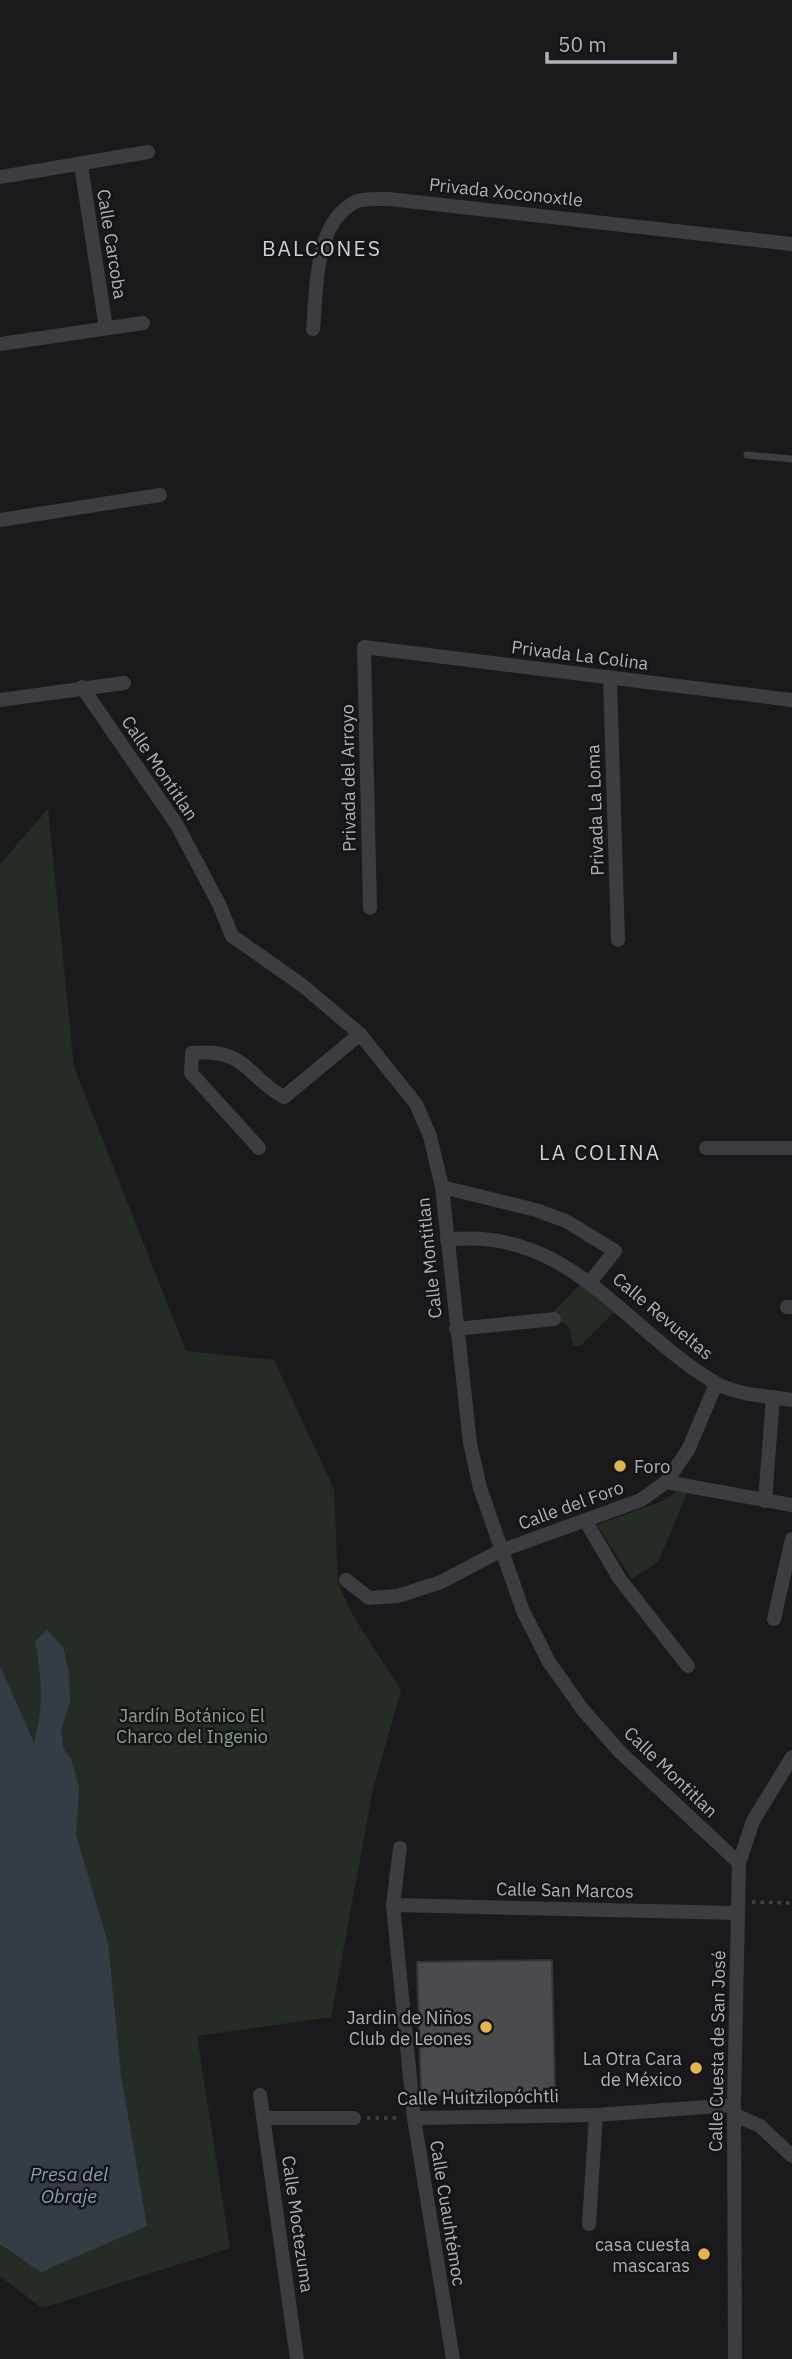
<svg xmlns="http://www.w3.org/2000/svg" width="792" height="2359" font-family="'IBM Plex Sans',sans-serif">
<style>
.green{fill:#252c26}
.water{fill:#353d44}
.building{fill:#4a4a4f;stroke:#353538;stroke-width:2}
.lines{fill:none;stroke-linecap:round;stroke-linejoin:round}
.path{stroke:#424348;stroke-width:3.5;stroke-dasharray:3.5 5;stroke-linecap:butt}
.lane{stroke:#3c3c41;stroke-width:7}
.street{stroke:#3c3c41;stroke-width:14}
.poi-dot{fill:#e2b64c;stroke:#151517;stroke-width:2.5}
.labels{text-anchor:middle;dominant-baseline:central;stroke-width:5;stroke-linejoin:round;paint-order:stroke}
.street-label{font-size:18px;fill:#aeb1bb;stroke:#151517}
.poi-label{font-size:18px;fill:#aeb1bb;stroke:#151517;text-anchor:end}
.park-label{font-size:18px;fill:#87a48a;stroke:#151517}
.water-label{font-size:19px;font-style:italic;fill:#899db2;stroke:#151517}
.quarter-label{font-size:21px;letter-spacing:2px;fill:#cfd1d7;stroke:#151517}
</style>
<rect width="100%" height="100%" fill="#1a1a1c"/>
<!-- green -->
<g class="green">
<path d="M48 809 74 1067 186 1351 274 1360 334 1489 338 1583 353 1616 401 1690 373 1789 331 2017 197 2036 230 2248 42 2308 0 2276V864Z"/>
<path d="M582 1282 614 1312 580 1346H573L569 1327 562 1322 549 1326 552 1314Z"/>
<path d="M679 1490 688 1491 658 1562 632 1579 597 1525 663 1501Z"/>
</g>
<!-- water -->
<path class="water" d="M47 1630 63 1647 69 1673 70 1703 61 1729 63 1748 71 1759 79 1787 76 1835 108 1943 121 2075 147 2226 41 2272 0 2244V1666L34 1743C44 1707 42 1678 35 1641Z"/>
<!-- building -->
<path class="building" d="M552 1960 555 2093 421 2095 417 1962Z"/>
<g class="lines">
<!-- path -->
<g class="path">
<path d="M752 1902 792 1903"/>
<path d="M367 2118H401"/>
</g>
<!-- lane -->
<path class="lane" d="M747 455 792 459"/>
<!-- street -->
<g class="street">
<path d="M81 165 106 328"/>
<path d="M0 177 148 152"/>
<path d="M313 329C317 289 313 222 357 201 365 198 380 199 389 199L792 244"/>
<path d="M0 344 143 323"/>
<path d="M0 520 160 495"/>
<path d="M610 679 618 940"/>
<path d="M82 687 177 825 219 904 232 936 302 985 360 1034 416 1104 430 1136 442 1187 470 1443 480 1488 523 1611 549 1662 583 1710 620 1752 739 1863"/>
<path d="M0 700 124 683"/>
<path d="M370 908 364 647 792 700"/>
<path d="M259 1148 191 1073 192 1053C249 1049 244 1075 284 1097L360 1034"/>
<path d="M706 1148H792"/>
<path d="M442 1187 536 1210 566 1221 615 1251 590 1282"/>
<path d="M447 1240C567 1225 624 1328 714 1382 735 1395 768 1396 792 1400"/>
<path d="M787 1307H792"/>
<path d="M456 1329 554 1319"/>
<path d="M666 1482 792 1505"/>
<path d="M765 1501 773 1397"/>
<path d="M585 1520 619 1578 688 1666"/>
<path d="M346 1580 369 1598 398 1596 441 1582 500 1551 641 1500 666 1482 688 1450 716 1384"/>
<path d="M774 1619 792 1539"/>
<path d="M400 1848 393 1905 414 2118 453 2359"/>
<path d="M393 1905 737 1913"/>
<path d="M260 2095 297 2359"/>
<path d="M735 2115 760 2126 792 2156"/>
<path d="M264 2118H354"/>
<path d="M414 2118 596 2115 734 2105"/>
<path d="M589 2224 596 2115"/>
<path d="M735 2359 734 2105 739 1863 753 1821 792 1757"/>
</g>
</g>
<!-- markers -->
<g class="poi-dot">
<circle cx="620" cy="1466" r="7"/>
<circle cx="486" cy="2027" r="7"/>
<circle cx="696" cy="2068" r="7"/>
<circle cx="704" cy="2254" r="7"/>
</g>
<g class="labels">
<!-- street labels -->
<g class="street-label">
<text transform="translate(506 192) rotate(6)">Privada Xoconoxtle</text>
<text transform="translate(112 244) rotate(81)">Calle Carcoba</text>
<text transform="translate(580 655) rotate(7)">Privada La Colina</text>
<text transform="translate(160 768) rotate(56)">Calle Montitlan</text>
<text transform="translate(348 778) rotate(-91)">Privada del Arroyo</text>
<text transform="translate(595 810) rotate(-92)">Privada La Loma</text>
<text transform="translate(429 1258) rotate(-96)">Calle Montitlan</text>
<text transform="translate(663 1316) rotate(40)">Calle Revueltas</text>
<text transform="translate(571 1505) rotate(-20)">Calle del Foro</text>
<text transform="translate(671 1772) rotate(44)">Calle Montitlan</text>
<text transform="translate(565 1890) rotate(1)">Calle San Marcos</text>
<text transform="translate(717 2051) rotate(-89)">Calle Cuesta de San José</text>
<text transform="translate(478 2097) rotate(-1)">Calle Huitzilopóchtli</text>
<text transform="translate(448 2213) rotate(81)">Calle Cuauhtémoc</text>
<text transform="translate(298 2224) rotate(82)">Calle Moctezuma</text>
</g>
<!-- poi labels -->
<g class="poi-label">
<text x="634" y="1466" text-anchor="start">Foro</text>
<text x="472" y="2017">Jardin de Niños<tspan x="472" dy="21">Club de Leones</tspan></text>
<text x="682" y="2058">La Otra Cara<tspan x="682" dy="21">de México</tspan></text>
<text x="690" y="2244">casa cuesta<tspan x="690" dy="21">mascaras</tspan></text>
</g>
<!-- park labels -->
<g class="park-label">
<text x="192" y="1715">Jardín Botánico El<tspan x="192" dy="21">Charco del Ingenio</tspan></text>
</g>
<!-- water labels -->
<g class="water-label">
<text x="69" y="2174">Presa del<tspan x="69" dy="22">Obraje</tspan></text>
</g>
<!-- quarter labels -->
<g class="quarter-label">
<text x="322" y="248">BALCONES</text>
<text x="600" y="1152">LA COLINA</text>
</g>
</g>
<!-- scale -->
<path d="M547 52v10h128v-10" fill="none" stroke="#aeb1bb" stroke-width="3.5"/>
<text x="558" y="52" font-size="21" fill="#aeb1bb" stroke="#151517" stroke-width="5" paint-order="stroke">50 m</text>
</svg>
